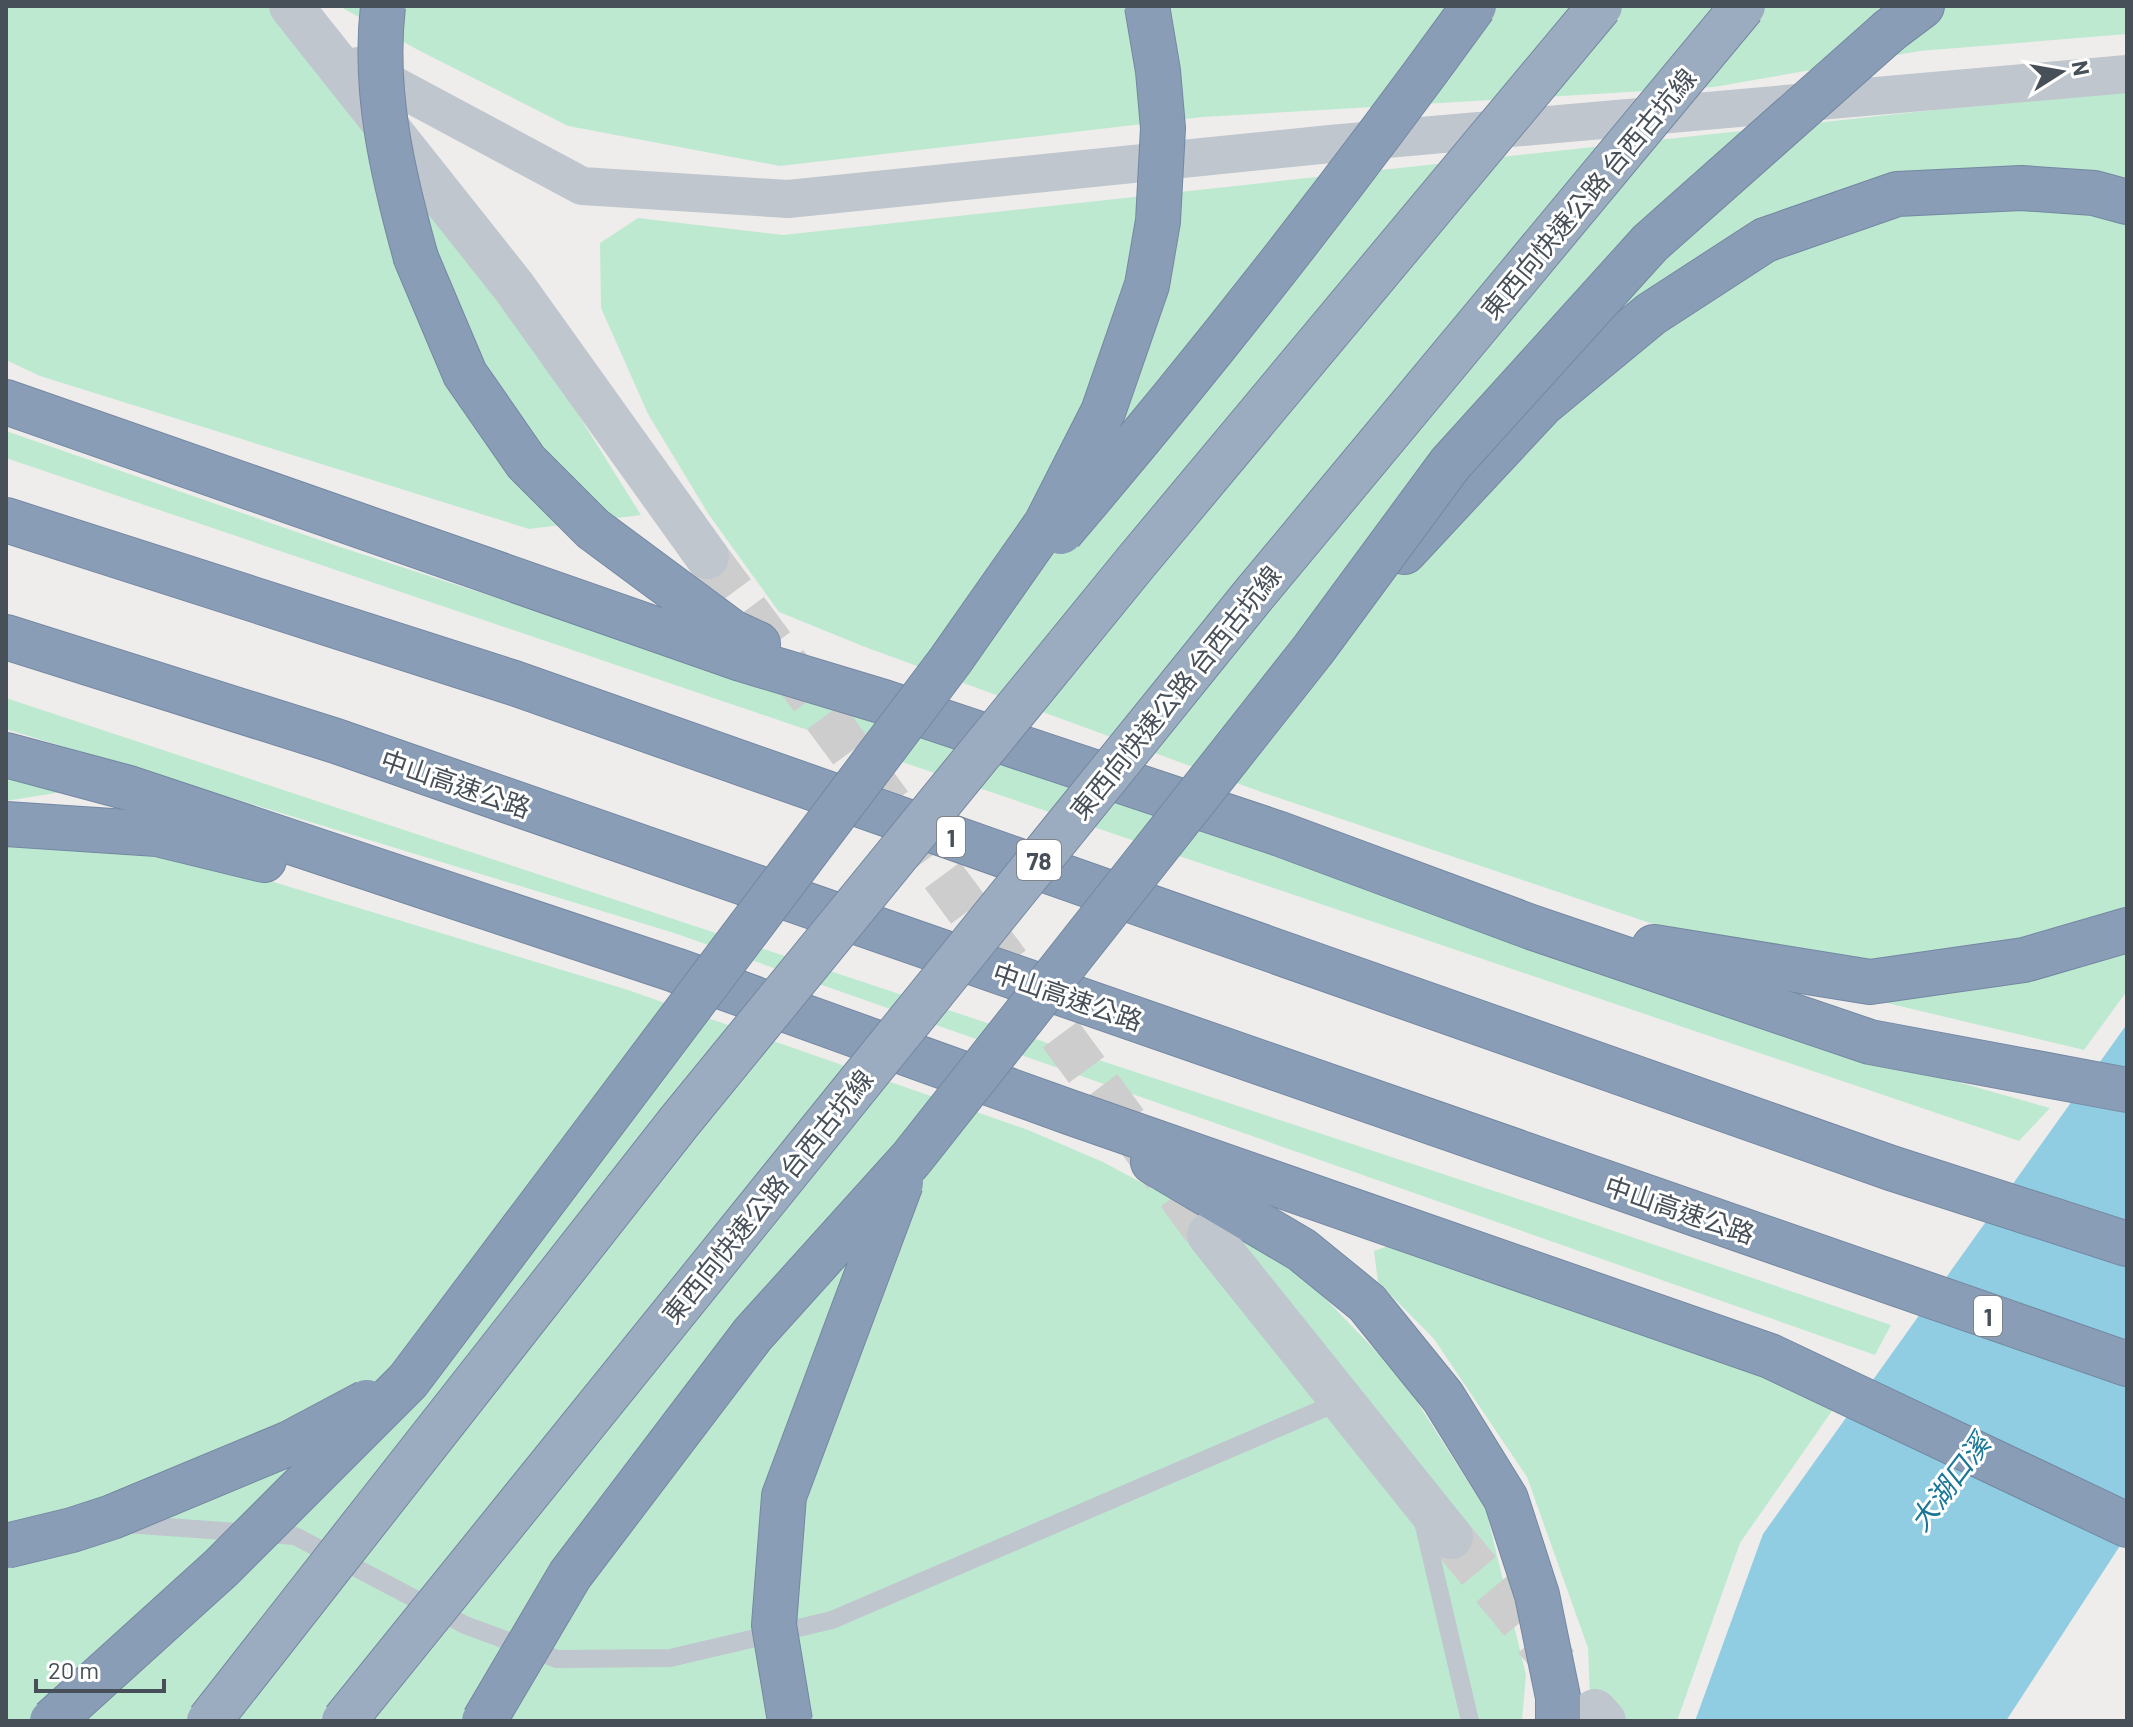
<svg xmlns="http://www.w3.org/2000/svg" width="2133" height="1727" font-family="Barlow,'Noto Sans TC',sans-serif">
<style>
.green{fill:#bee9d1}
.water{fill:#90cde2}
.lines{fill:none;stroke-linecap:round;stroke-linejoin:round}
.tertiary-tunnel{stroke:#cdcdce;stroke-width:44;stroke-dasharray:44 22;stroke-linecap:butt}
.motorway-casing{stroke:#7488a2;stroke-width:46}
.service{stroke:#bfc6cd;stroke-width:18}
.minor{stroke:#bfc6cd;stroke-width:38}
.tertiary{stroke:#bfc6cd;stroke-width:44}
.motorway{stroke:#899db7;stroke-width:44}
.trunk-bridge-casing{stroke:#7488a2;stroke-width:46;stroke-linecap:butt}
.motorway-bridge-casing{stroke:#7488a2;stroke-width:46;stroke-linecap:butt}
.trunk-bridge{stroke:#9cacc0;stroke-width:44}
.motorway-bridge{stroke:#899db7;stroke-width:44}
.labels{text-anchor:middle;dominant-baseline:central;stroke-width:6;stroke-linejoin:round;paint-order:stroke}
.shield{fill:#fff;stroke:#7e848a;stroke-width:2}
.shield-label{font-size:24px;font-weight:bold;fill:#474f58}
.street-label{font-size:26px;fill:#474f58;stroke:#fff}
.water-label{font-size:28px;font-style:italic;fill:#1a7797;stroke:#fff}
</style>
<rect width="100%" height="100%" fill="#efedec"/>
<!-- green -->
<g class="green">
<path d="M6 6H268L310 58 441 195 641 515 529 529 40 376 6 360Z"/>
<path d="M339 6H2127V34L1920 51 1714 87 1203 117 780 166 568 126 418 50Z"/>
<path d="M2127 89V991L2084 1050 1891 1004 1264 793 865 647 779 612 709 515 648 414 601 308 600 243 638 218 783 235Z"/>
<path d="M6 431 337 546 851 713 1862 1055 2050 1108 2019 1141 6 458Z"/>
<path d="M6 698 1564 1214 1891 1325 1875 1355 674 933 6 729Z"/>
<path d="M6 773 74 790 6 801Z"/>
<path d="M67 845 215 864 628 990 1028 1130 1103 1162 1290 1262 1402 1378 1486 1510 1526 1675 1522 1721H6V847Z"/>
<path d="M1406 1240 1761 1369 1834 1408 1740 1543 1677 1721H1591L1588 1648 1527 1477 1434 1339 1378 1282 1374 1251Z"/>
</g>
<!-- water -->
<path class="water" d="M2127 1024V1535L2006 1721H1695L1763 1534Z"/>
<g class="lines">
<!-- tertiary-tunnel -->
<g class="tertiary-tunnel">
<path d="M707 557 1209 1235"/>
<path d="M1451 1537 1557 1665"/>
</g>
<defs>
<g id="motorway">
<path d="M1890 30 1922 6"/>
<path d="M416 258 465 374 526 462 593 529 732 632 758 644"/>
<path d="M6 402 741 659 884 702 1280 834 1531 927 1870 1042 2127 1090"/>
<path d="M6 520 514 683 1891 1168 2127 1244"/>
<path d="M1404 552 1542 404 1651 314 1765 240 1897 194 2021 188 2094 193 2127 202"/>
<path d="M6 637 336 741 2127 1364"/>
<path d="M6 755 129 788 675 970 1072 1113 1770 1356 2127 1525"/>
<path d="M6 824 157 834 264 860"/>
<path d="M1654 947 1870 982 2024 960 2127 930"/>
<path d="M1153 1162 1302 1250 1367 1303 1443 1397 1506 1499 1537 1595 1558 1697V1721"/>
</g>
</defs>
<!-- motorway casing -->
<use href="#motorway" class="motorway-casing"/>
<!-- service -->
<g class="service">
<path d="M1423 1522 1470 1721"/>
<path d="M125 1524 295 1536 465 1625 557 1659 670 1658 832 1620 1341 1401"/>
</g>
<!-- minor -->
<path class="minor" d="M358 66 582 186 788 199 1330 144 2127 74"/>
<!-- tertiary -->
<g class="tertiary">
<path d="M291 6 514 287 707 557"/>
<path d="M1209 1235 1451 1537"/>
<path d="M1595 1711 1604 1721"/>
</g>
<!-- motorway -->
<use href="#motorway" class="motorway"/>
<defs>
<g id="trunk-bridge">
<path d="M209 1721 679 1122 1136 562 1600 6"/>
<path d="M344 1721 1251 598 1743 6"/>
</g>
<g id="motorway-bridge">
<path d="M383 6C373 92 393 175 416 258"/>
<path d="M1061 532C1206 362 1343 187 1474 6"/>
<path d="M6 1546 72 1530 112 1517 290 1443 367 1402"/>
<path d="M52 1721 221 1568 408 1381 950 661 1046 524 1103 412 1147 285 1158 221 1163 128 1158 71 1147 6"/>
<path d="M484 1721 570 1575 753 1334 911 1159 1313 650 1450 464 1650 243 1890 30"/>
<path d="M790 1721 774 1625 784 1496 901 1183"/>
</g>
</defs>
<!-- trunk-bridge casing -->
<use href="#trunk-bridge" class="trunk-bridge-casing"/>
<!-- motorway-bridge casing -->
<use href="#motorway-bridge" class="motorway-bridge-casing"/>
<!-- trunk-bridge -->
<use href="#trunk-bridge" class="trunk-bridge"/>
<!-- motorway-bridge -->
<use href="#motorway-bridge" class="motorway-bridge"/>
</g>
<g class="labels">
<!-- shield labels -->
<g class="shield">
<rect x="937" y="817" width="28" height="40" rx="6"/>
<rect x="1017" y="840" width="44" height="40" rx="6"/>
<rect x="1974" y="1296" width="28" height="40" rx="6"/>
</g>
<g class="shield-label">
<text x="951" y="837">1</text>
<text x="1039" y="860">78</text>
<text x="1988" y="1316">1</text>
</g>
<!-- street labels -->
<g class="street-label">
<text transform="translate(1588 193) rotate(-50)">東西向快速公路 台西古坑線</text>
<text transform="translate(1175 692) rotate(-51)">東西向快速公路 台西古坑線</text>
<text transform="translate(456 783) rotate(19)">中山高速公路</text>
<text transform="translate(1068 996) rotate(19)">中山高速公路</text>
<text transform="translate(767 1196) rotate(-51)">東西向快速公路 台西古坑線</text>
<text transform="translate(1680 1209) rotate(19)">中山高速公路</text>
</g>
<!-- water labels -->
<g class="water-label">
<text transform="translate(1949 1482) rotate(-53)">大湖口溪</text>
</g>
</g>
<!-- border -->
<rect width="2133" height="1727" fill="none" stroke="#474f58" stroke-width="16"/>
<!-- north arrow -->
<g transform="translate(2061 72) rotate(79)" stroke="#ffffff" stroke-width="6" paint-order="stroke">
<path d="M0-6L14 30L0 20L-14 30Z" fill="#474f58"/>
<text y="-12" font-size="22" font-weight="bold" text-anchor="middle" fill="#474f58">N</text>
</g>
<!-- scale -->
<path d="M36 1679v12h128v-12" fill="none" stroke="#474f58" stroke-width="4"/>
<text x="48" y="1679" font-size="24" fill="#474f58" stroke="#ffffff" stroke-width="6" paint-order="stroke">20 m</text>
</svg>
